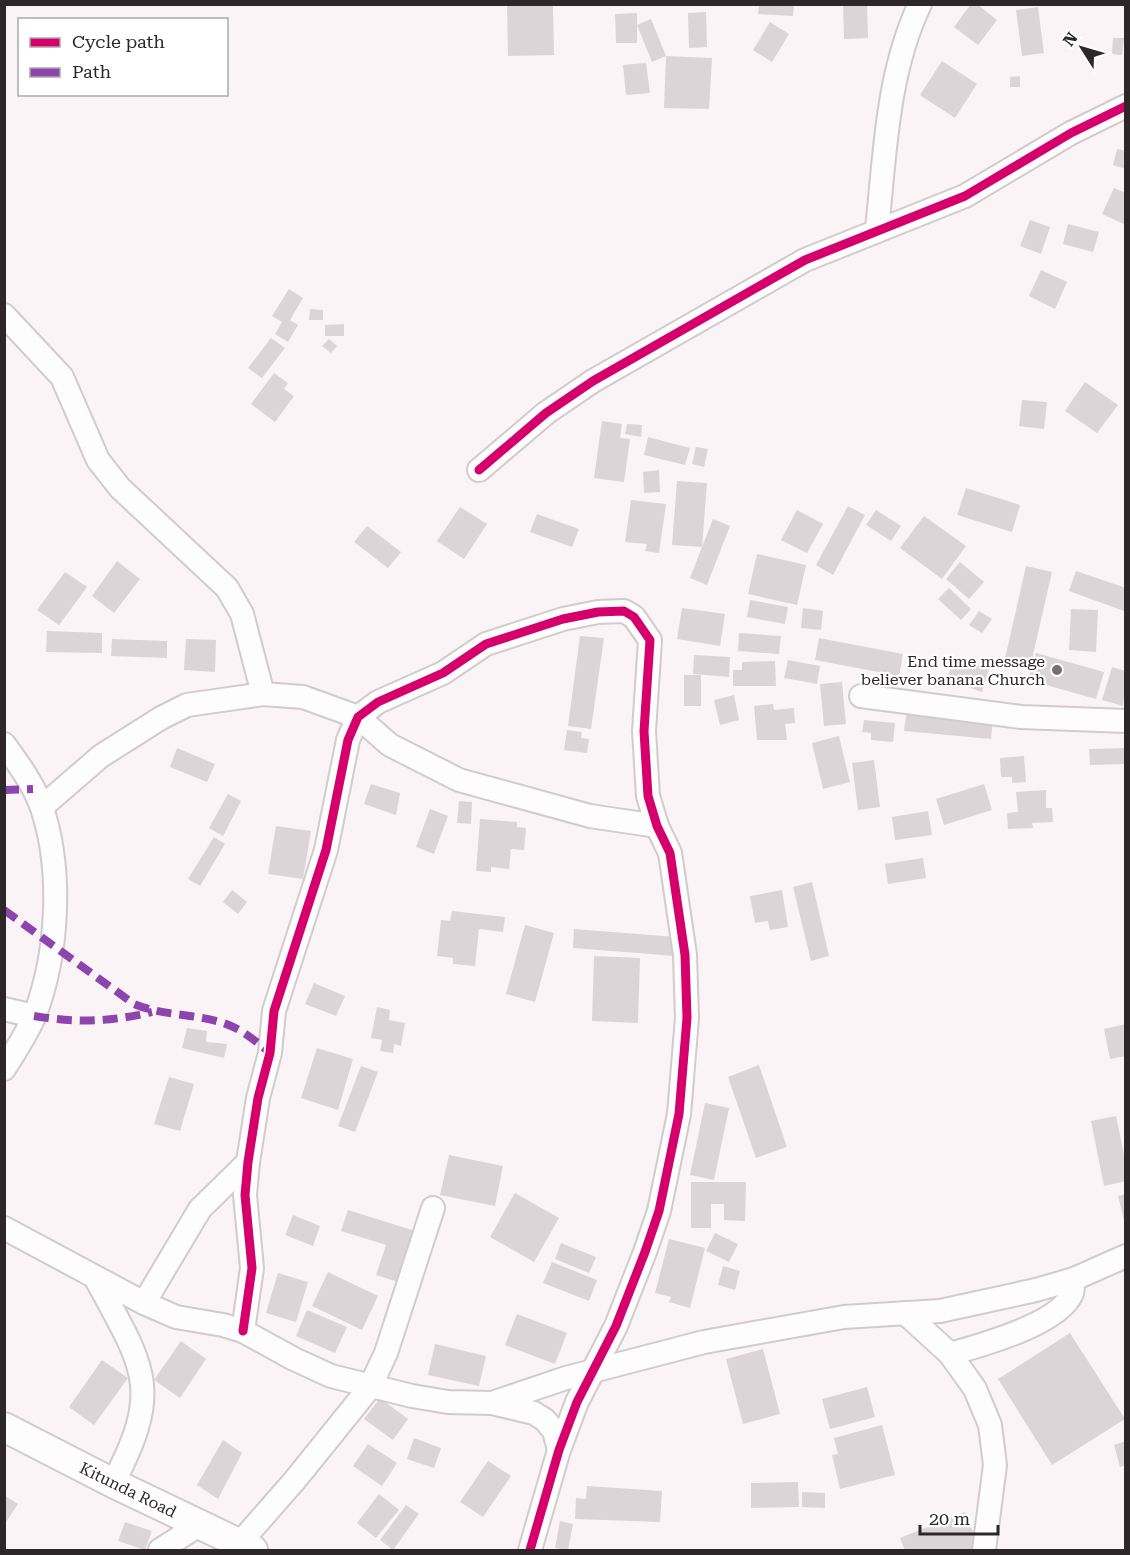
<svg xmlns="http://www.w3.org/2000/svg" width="1130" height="1555" font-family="'Roboto Serif',serif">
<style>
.building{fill:#dcd5d8}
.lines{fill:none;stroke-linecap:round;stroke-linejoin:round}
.minor-casing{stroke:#d1cbce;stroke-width:26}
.tertiary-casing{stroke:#d1cbce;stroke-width:32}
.minor{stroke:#fefdfe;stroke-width:22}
.tertiary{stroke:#fefdfe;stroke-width:28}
.quiet{stroke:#8e44ad;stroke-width:8;stroke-dasharray:15 8;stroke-linecap:butt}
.cycleway-casing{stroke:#fff;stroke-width:13}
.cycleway{stroke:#d6006c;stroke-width:9}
.poi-dot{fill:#756f72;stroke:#fff;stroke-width:2}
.labels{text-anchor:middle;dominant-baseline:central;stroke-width:4.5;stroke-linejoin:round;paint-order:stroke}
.poi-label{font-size:16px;fill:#2e272a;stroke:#fff;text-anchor:end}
.street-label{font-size:16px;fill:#2e272a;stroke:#fff}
</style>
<rect width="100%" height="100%" fill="#faf4f7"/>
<!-- building -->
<g class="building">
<path d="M759 4H794L793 16 758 14Z"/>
<path d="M843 4H867L868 38 844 39Z"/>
<path d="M971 4H977L997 20 978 45 954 27Z"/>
<path d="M553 5 554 55 508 56 507 6Z"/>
<path d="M1038 7 1044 53 1022 56 1016 10Z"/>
<path d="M706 12 707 47 689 48 688 13Z"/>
<path d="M637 13V43H616L615 14Z"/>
<path d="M651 19 666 56 652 62 637 25Z"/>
<path d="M770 22 789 34 772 62 753 50Z"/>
<path d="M1113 38H1124L1122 55 1112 54Z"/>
<path d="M666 56 712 58 709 109 664 108Z"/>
<path d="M942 61 977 84 955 118 920 95Z"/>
<path d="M646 63 650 93 626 95 623 65Z"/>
<path d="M1020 76V87H1010V77Z"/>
<path d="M1117 149 1126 151V169L1113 165Z"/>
<path d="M1114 188 1126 193V225L1102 214Z"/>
<path d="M1030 220 1050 227 1041 254 1020 246Z"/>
<path d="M1068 224 1099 232 1093 252 1063 244Z"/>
<path d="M1041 270 1067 282 1055 309 1029 296Z"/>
<path d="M289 289 303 298 290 320 298 325 288 342 275 334 282 322 272 316Z"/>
<path d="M310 309 323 310V320H309Z"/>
<path d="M344 324V336H325V325Z"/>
<path d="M271 338 285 348 262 378 248 368Z"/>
<path d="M329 339 337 346 331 353 322 346Z"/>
<path d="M274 373 288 383 284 389 294 396 275 422 251 404Z"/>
<path d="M1085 382 1118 405 1097 433 1065 411Z"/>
<path d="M1022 400 1047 402 1044 429 1019 426Z"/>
<path d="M602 421 622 424 620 438 630 439 624 482 594 478Z"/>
<path d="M627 424 642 425 641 437 625 434Z"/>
<path d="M648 437 690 448 685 465 644 455Z"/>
<path d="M696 447 708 449 704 467 692 464Z"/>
<path d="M659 470 660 492 644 493 643 472Z"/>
<path d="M677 481 707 483 702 547 713 519 730 526 707 585 690 578 702 547 672 545Z"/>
<path d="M966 488 1020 505 1012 532 957 515Z"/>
<path d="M631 500 666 504 659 553 645 551 647 544 625 542Z"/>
<path d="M848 506 865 515 833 575 816 565Z"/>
<path d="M460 507 487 524 464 559 437 541Z"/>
<path d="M797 510 823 524 807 553 781 540Z"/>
<path d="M876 510 901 526 891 541 866 525Z"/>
<path d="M537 514 579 529 572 547 530 532Z"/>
<path d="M924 516 966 546 942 579 900 548Z"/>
<path d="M367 526 401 552 388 568 354 542Z"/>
<path d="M757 554 806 565 797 605 748 594Z"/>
<path d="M117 561 140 579 114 613 92 596Z"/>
<path d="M960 562 984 582 969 599 946 579Z"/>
<path d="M1026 566 1052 572 1030 668 1004 663Z"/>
<path d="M1076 571 1126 588 1124 611 1069 591Z"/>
<path d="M65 572 87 587 59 625 37 610Z"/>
<path d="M949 588 971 609 961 620 938 599Z"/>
<path d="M750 600 788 607 785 624 747 617Z"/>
<path d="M682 608 725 614 720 646 677 639Z"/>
<path d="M803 608 823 611 821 630 801 628Z"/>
<path d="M1071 609 1098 610 1096 652 1069 650Z"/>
<path d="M979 611 992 619 982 633 969 625Z"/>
<path d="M47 631 102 633V653L46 652Z"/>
<path d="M739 633 781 636 779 654 738 651Z"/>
<path d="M580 636 604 638 591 729 568 726Z"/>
<path d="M819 638 903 654 899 676 815 660Z"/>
<path d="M112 639 167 641V658L111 656Z"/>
<path d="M186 639 216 640 215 672 184 670Z"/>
<path d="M1036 653 1104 672 1096 699 1028 680Z"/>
<path d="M694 655 730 657 729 677 693 674Z"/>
<path d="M954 657 989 669 982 692 947 680Z"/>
<path d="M788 660 820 666 817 684 784 678Z"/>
<path d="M775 661 776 686H733V670H742V662Z"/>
<path d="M1112 667 1126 671 1123 706 1102 700Z"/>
<rect x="684" y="675" width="17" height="31"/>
<path d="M842 682 846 724 824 726 820 684Z"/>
<path d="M734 695 739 720 720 725 714 700Z"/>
<path d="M773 704 774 710 794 708 795 723 785 724 787 740H757L754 706Z"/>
<path d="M907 710 993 718 991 739 904 731Z"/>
<path d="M864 720 895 723 893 742 871 740V733L862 732Z"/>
<path d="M567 730 582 732 581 738 589 739 587 753 564 750Z"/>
<path d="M839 736 850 782 823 789 812 743Z"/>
<path d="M177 748 215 764 207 782 170 767Z"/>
<path d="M1126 748V764L1090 765 1089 749Z"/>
<path d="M1024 756 1026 782 1012 783V777H1001L1000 758Z"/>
<path d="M874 760 880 807 858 810 852 763Z"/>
<path d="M371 784 400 793 396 815 364 804Z"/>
<path d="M984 784 992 810 944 825 936 799Z"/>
<path d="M1046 790V808H1052L1053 822 1032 823 1033 828 1008 829 1007 813 1018 812 1016 792Z"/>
<path d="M228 794 241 801 223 836 209 828Z"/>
<path d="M459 801 472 802 471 824 457 823Z"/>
<path d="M430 809 448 816 434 854 416 847Z"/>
<path d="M928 811 932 835 895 840 892 817Z"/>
<path d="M480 819 517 822V827L526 828 524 850 511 849 509 869 491 867V872L476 871Z"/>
<path d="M276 826 311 831 303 879 268 874Z"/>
<path d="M214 837 225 844 200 886 188 879Z"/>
<path d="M923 858 926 878 888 884 885 864Z"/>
<path d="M812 882 829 956 811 961 793 887Z"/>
<path d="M232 890 247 902 238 914 223 902Z"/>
<path d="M782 890 788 927 770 930 768 921 755 923 750 896Z"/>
<path d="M452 911 505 917 503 932 479 929 475 966 453 964V958L437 956 441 920 450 921Z"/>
<path d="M525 925 554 933 535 1002 506 994Z"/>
<path d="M574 929 676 937 675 956 573 948Z"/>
<path d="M594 956 640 958 638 1023 592 1021Z"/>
<path d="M314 983 345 996 336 1016 305 1004Z"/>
<path d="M377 1007 390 1010 389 1020 405 1023 401 1046 394 1044 393 1053 380 1051 382 1040 371 1038Z"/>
<path d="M1126 1024V1056L1110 1059 1104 1029Z"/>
<path d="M187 1028 207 1031 206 1042 227 1044 224 1058 182 1048Z"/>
<path d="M317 1048 353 1059 338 1110 301 1098Z"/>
<path d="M759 1065 787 1147 756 1158 728 1077Z"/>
<path d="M361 1066 378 1072 355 1132 338 1126Z"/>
<path d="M169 1077 194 1084 180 1131 154 1124Z"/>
<path d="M705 1103 729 1108 714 1180 690 1175Z"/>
<path d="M1116 1116 1126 1164V1181L1104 1186 1091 1121Z"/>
<path d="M449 1155 503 1166 495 1206 440 1195Z"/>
<path d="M691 1182H746L745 1221 724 1220V1204H711V1228H691Z"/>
<path d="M515 1193 559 1218 534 1262 490 1237Z"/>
<path d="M1126 1194V1224H1125L1118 1196Z"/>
<path d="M348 1210 415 1231 398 1282 376 1275 386 1245 341 1231Z"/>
<path d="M293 1215 320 1226 313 1246 285 1235Z"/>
<path d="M715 1233 738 1244 729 1262 706 1251Z"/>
<path d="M669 1239 705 1248 690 1308 669 1302 671 1297 655 1293Z"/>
<path d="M561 1243 596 1257 589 1273 555 1259Z"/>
<path d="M552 1262 597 1280 589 1301 543 1283Z"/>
<path d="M723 1266 740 1271 735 1290 718 1285Z"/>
<path d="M328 1272 378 1296 362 1330 312 1306Z"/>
<path d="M278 1273 308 1282 296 1322 266 1313Z"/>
<path d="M307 1310 347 1327 335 1353 296 1336Z"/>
<path d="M517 1314 567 1333 555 1364 505 1345Z"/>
<path d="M1070 1333 1125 1419 1052 1465 998 1379Z"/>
<path d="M181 1341 206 1359 180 1398 154 1380Z"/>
<path d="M435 1344 486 1356 479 1386 428 1375Z"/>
<path d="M763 1349 780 1414 743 1424 726 1359Z"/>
<path d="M102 1360 128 1378 94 1425 69 1407Z"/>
<path d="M867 1387 875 1417 830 1429 822 1399Z"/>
<path d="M380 1398 408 1419 393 1440 364 1419Z"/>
<path d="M882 1425 895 1475 840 1489 832 1455 838 1454 834 1438Z"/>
<path d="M414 1438 441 1448 434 1468 407 1459Z"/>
<path d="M223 1440 242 1453 218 1499 197 1485Z"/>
<path d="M1126 1441V1465L1120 1467 1114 1445Z"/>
<path d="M368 1444 397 1463 382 1486 353 1466Z"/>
<path d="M488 1461 511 1476 483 1517 460 1502Z"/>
<path d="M798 1482 799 1507 751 1508V1483Z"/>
<path d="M587 1486 662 1491 660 1522 575 1519 576 1498 586 1499Z"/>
<path d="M802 1492 825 1493V1508L802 1507Z"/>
<path d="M379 1494 399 1510 376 1538 357 1523Z"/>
<path d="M4 1495 18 1504 4 1525Z"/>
<path d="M406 1505 419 1514 393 1550 380 1540Z"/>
<path d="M965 1512 980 1550H905L900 1538Z"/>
<path d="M560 1521 573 1524 568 1550 555 1548Z"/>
<path d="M125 1522 152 1531 145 1550 118 1541Z"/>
</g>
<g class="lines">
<defs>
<g id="minor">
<path d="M877 229C885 154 887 73 920 4"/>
<path d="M4 315 62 377 98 460 120 488 227 588 242 614 263 694"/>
<path d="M479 470 546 413 593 381 805 260 965 196 1071 133 1126 106"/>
<path d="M861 696 1021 717 1126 721"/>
<path d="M4 744C18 763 34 785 42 808 63 872 58 955 34 1017 26 1035 15 1052 4 1069"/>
<path d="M42 807 101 756 161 718 187 705 263 694 303 697 358 717 390 745 459 780 590 816 657 826"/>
<path d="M4 1009 34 1016"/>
<path d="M4 1228 144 1303 176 1317 223 1325 243 1331 294 1359 331 1376 412 1396 448 1402 492 1403 534 1413 545 1420 554 1431 559 1450"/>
<path d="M96 1279C144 1368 163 1388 113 1483"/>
<path d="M144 1303 200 1209 248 1162"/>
<path d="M905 1313 950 1354 975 1389 990 1425 995 1465 984 1550"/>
<path d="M243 1331 252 1268 245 1195 248 1162 258 1098 270 1053 274 1011 326 850 348 740 358 717 378 702 443 673 486 644 563 619 598 612 624 611 634 617 650 640 644 731 648 796 657 826 670 853 685 955 687 1018 679 1114 659 1211 645 1252 616 1326 577 1402 559 1450 530 1550"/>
<path d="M950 1354C979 1346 1060 1324 1072 1293 1073 1290 1073 1283 1074 1279"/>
<path d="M492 1403 566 1378 704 1342 844 1317 940 1311 1036 1290 1074 1279 1126 1256"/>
<path d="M239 1544 295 1480 370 1387 386 1353 433 1208"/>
<path d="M160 1550 199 1525"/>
</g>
<path id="tertiary" d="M4 1427 113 1483 253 1550"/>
</defs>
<!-- minor casing -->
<use href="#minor" class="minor-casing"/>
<!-- tertiary casing -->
<use href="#tertiary" class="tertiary-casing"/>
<!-- minor -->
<use href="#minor" class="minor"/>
<!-- tertiary -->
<use href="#tertiary" class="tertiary"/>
<!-- quiet -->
<g class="quiet">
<path d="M4 790 33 789"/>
<path d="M4 910 134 1004C165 1017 201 1013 231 1026 247 1033 258 1043 270 1053"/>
<path d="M34 1016C78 1023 109 1022 152 1012"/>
</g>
<defs>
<g id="cycleway">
<path d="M479 470 546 413 593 381 805 260 965 196 1071 133 1126 106"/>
<path d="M243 1331 252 1268 245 1195 248 1162 258 1098 270 1053 274 1011 326 850 348 740 358 717 378 702 443 673 486 644 563 619 598 612 624 611 634 617 650 640 644 731 648 796 657 826 670 853 685 955 687 1018 679 1114 659 1211 645 1252 616 1326 577 1402 559 1450 530 1550"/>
</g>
</defs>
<!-- cycleway casing -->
<use href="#cycleway" class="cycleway-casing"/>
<!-- cycleway -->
<use href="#cycleway" class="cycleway"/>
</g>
<!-- markers -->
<circle class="poi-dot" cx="1057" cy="670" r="6"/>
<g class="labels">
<!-- poi labels -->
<g class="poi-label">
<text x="1045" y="661">End time message<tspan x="1045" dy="18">believer banana Church</tspan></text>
</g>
<!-- street labels -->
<g class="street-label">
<text transform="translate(128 1490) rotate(26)">Kitunda Road</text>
</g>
</g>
<!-- border -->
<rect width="1130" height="1555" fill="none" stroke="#2e272a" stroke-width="12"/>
<!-- legend -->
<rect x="18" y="18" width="210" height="78" fill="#ffffff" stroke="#aba9aa" stroke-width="1.5"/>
<rect x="30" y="38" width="30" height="9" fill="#d6006c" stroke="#aba9aa" stroke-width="1.5"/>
<text x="72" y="48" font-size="18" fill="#2e272a">Cycle path</text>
<rect x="30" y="68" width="30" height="9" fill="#8e44ad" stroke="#aba9aa" stroke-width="1.5"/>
<text x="72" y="78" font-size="18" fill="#2e272a">Path</text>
<!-- north arrow -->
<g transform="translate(1082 48) rotate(307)" stroke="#ffffff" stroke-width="4.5" paint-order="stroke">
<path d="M0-4.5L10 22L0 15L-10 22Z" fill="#2e272a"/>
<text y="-9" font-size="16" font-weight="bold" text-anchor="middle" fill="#2e272a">N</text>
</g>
<!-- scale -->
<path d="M920 1525v9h78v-9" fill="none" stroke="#2e272a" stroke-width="3"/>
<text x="929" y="1525" font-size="18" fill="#2e272a" stroke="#ffffff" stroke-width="4.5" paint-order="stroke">20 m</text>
</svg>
